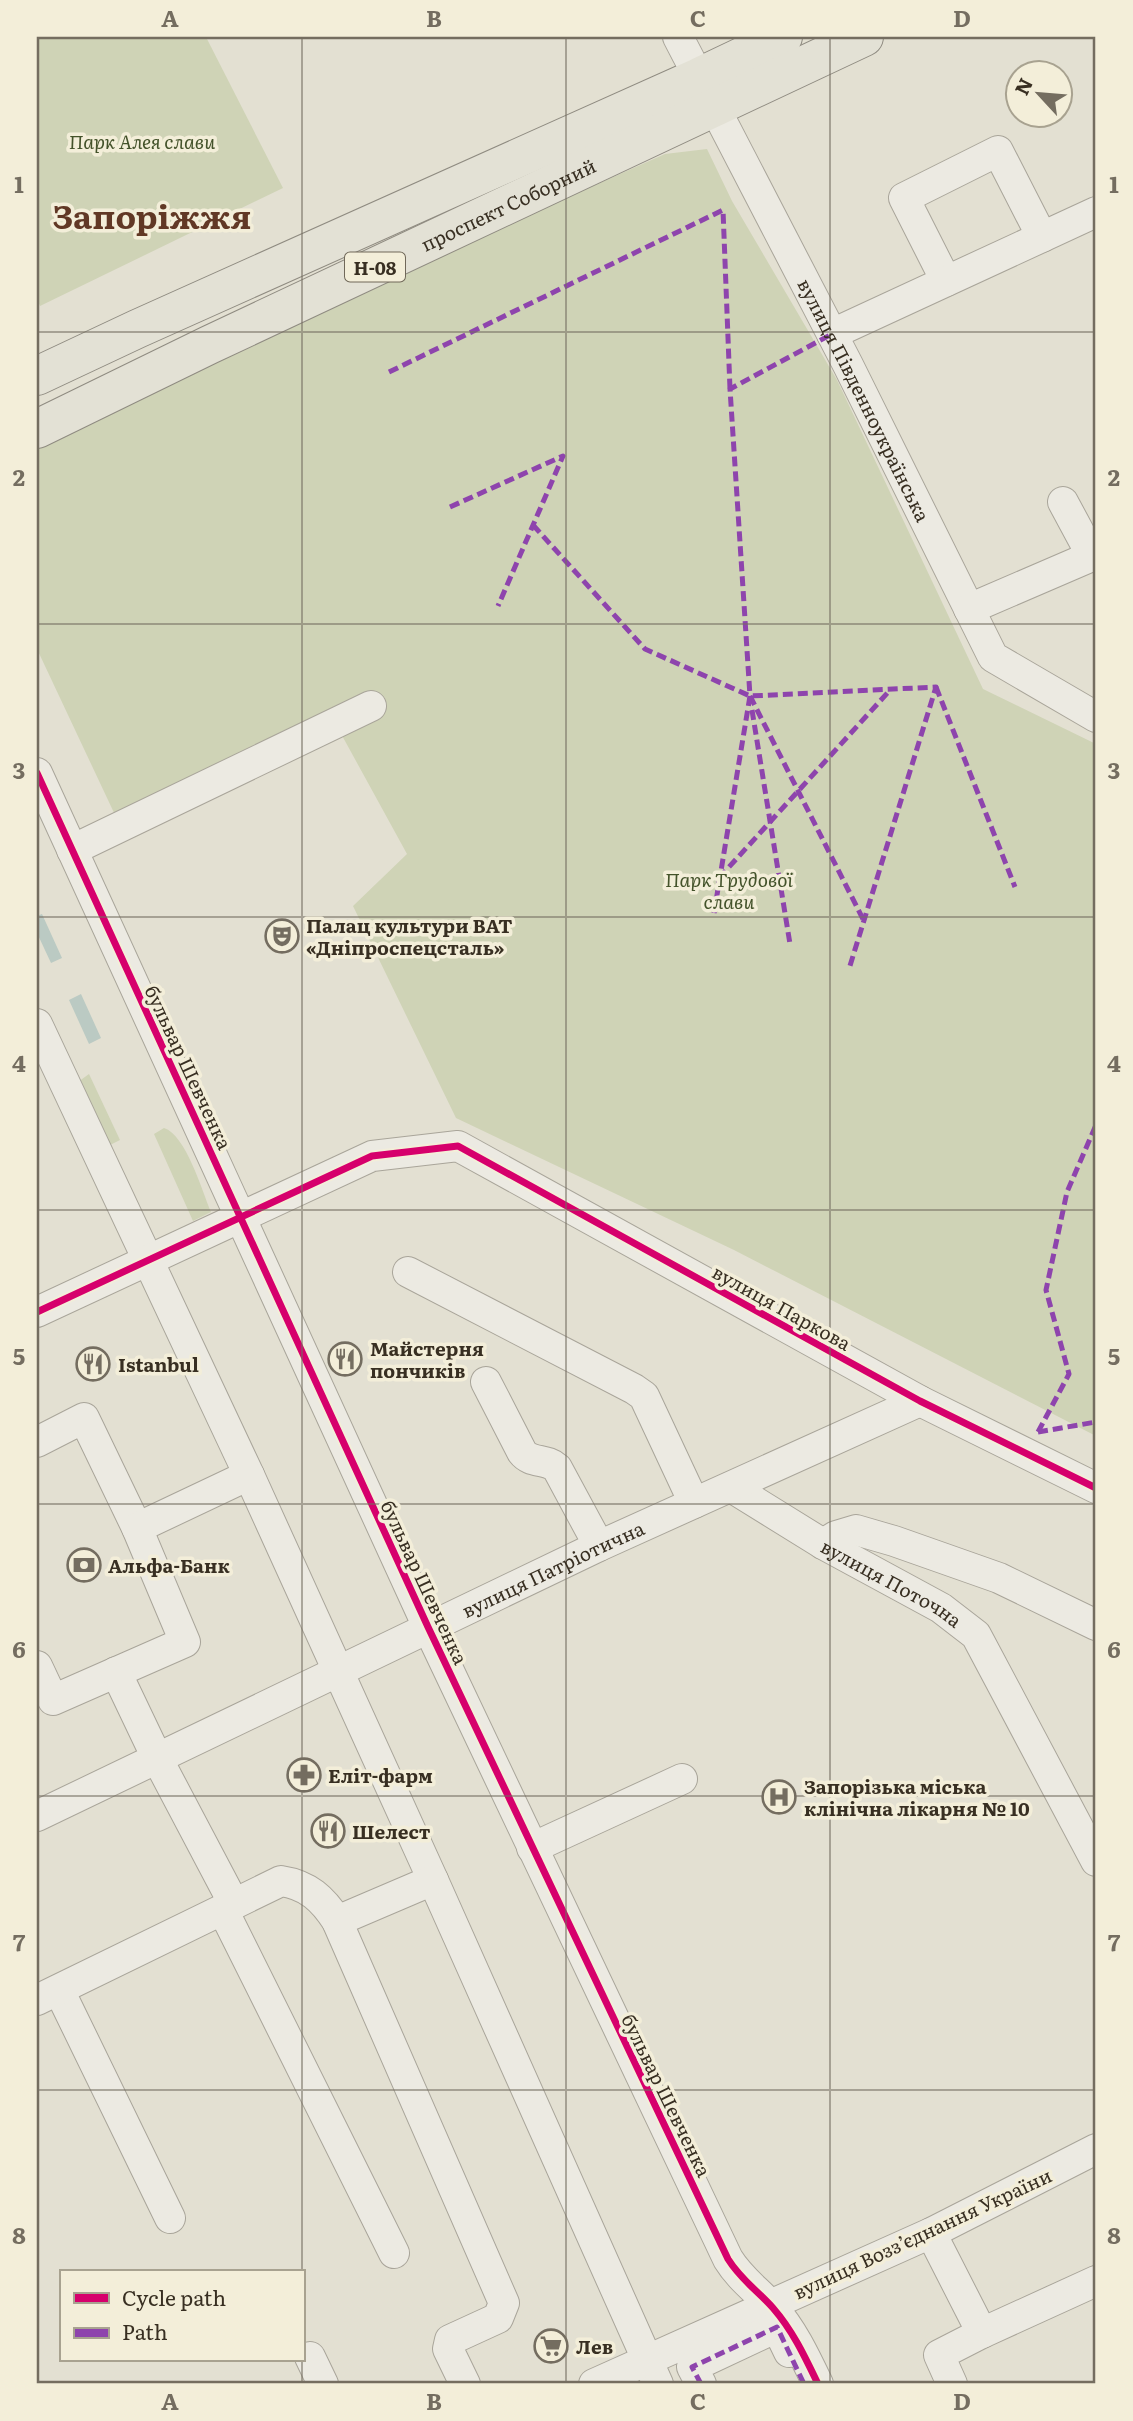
<svg xmlns="http://www.w3.org/2000/svg" width="1133" height="2421" font-family="Literata,serif">
<style>
.green{fill:#cfd3b6}
.water{fill:#bbcac3}
.lines{fill:none;stroke-linecap:round;stroke-linejoin:round}
.minor-casing{stroke:#a9a59a;stroke-width:32}
.major-casing{stroke:#8f8b81;stroke-width:40}
.minor{stroke:#eceae2;stroke-width:30}
.major{stroke:#e3e1d5;stroke-width:38}
.quiet{stroke:#8e44ad;stroke-width:5;stroke-dasharray:10 5;stroke-linecap:butt}
.cycleway-casing{stroke:#f3eed9;stroke-width:11}
.cycleway{stroke:#d6006c;stroke-width:7}
.grid{fill:none;stroke:#746d60;stroke-width:2;stroke-opacity:0.55}
.labels{text-anchor:middle;dominant-baseline:central;stroke-width:7;stroke-linejoin:round;paint-order:stroke}
.shield{fill:#f3eed9;stroke:#706859;stroke-width:2}
.shield-label{font-size:18px;font-weight:bold;fill:#382f22}
.park-label{font-size:19px;font-style:italic;fill:#44532b;stroke:#f3eed9}
.street-label{font-size:19px;fill:#382f22;stroke:#f3eed9}
.poi-label{font-size:19px;font-weight:bold;fill:#382f22;stroke:#f3eed9;text-anchor:start}
.town-label{font-size:33px;font-weight:bold;fill:#613825;stroke:#f3eed9}
.neatline{fill:none;stroke:#746d60;stroke-width:2.5}
.grid-label{font-size:23px;text-anchor:middle;font-weight:bold;fill:#746d60}
</style>
<rect width="100%" height="100%" fill="#e3e0d2"/>
<!-- green -->
<g class="green">
<path d="M37 37H206L283 188 40 306 37 299Z"/>
<path d="M707 149 732 201 837 380 983 689 1096 744V1436L734 1250 456 1118 353 906 407 854 328 710 116 817 37 649V443L213 355 665 154Z"/>
<path d="M89 1074 120 1140 106 1147 78 1082Z"/>
<path d="M164 1128C186 1135 202 1191 211 1212L193 1221 154 1134Z"/>
</g>
<!-- water -->
<g class="water">
<path d="M42 914 62 958 51 963 37 933V916Z"/>
<path d="M81 994 101 1038 89 1044 69 1000Z"/>
</g>
<g class="lines">
<defs>
<g id="minor">
<path id="s1" d="M678 37 848 365 993 657 1096 717"/>
<path d="M946 281 904 198 998 151 1042 237"/>
<path d="M832 334 1096 212"/>
<path d="M969 609 1092 556 1063 502"/>
<path d="M37 773 428 1627 728 2259C741 2280 757 2290 773 2308 793 2331 805 2357 818 2384"/>
<path d="M72 850 371 706"/>
<path d="M37 1024 249 1475 433 1880 658 2384"/>
<path d="M408 1272 634 1389 644 1396 694 1503"/>
<path d="M37 1312 372 1156 458 1146 920 1401 1096 1488"/>
<path d="M486 1382 522 1452C531 1464 546 1458 557 1468L599 1546"/>
<path d="M37 1442 84 1418 137 1528 185 1642 53 1700 37 1666"/>
<path id="s2" d="M731 1487 823 1544 941 1608 976 1635 1096 1861"/>
<path d="M137 1528 249 1475"/>
<path d="M823 1544 836 1536 856 1530 894 1541 999 1578 1096 1625"/>
<path d="M116 1672 157 1758 234 1904"/>
<path id="s3" d="M37 1816 599 1546 920 1401"/>
<path d="M532 1848 682 1779"/>
<path d="M223 1910 394 2253"/>
<path d="M337 1921 433 1880"/>
<path d="M59 1990 170 2218"/>
<path d="M37 2000 281 1881C308 1885 323 1899 337 1921L504 2303 498 2318 450 2340 448 2349 465 2384"/>
<path d="M931 2233 982 2333 939 2355 952 2384"/>
<path d="M982 2333 1096 2281"/>
<path d="M310 2357 323 2384"/>
<path d="M594 2384 931 2233 1096 2149"/>
<path d="M701 2384 692 2367 777 2327 789 2352"/>
</g>
<g id="major">
<path d="M37 376 137 329 699 77 783 37"/>
<path id="s4" d="M37 429 209 345 864 37"/>
</g>
</defs>
<!-- minor casing -->
<use href="#minor" class="minor-casing"/>
<!-- major casing -->
<use href="#major" class="major-casing"/>
<!-- minor -->
<use href="#minor" class="minor"/>
<!-- major -->
<use href="#major" class="major"/>
<!-- quiet -->
<g class="quiet">
<path d="M389 372 723 210 730 389"/>
<path d="M450 507 563 456 498 606"/>
<path d="M533 525 645 649 750 696 936 687 849 969"/>
<path d="M936 687 1015 887"/>
<path d="M750 696 864 921"/>
<path d="M752 710 790 944"/>
<path d="M719 878 891 689"/>
<path d="M714 913 750 696 730 389 832 334"/>
<path d="M1038 1432 1069 1374 1046 1290 1067 1192 1096 1125"/>
<path d="M1038 1432 1096 1422"/>
<path d="M701 2384 692 2367 777 2327 804 2384"/>
</g>
<defs>
<g id="cycleway">
<path d="M37 773 428 1627 728 2259C741 2280 757 2290 773 2308 793 2331 805 2357 818 2384"/>
<path d="M37 1312 372 1156 458 1146 920 1401 1096 1488"/>
</g>
</defs>
<!-- cycleway casing -->
<use href="#cycleway" class="cycleway-casing"/>
<!-- cycleway -->
<use href="#cycleway" class="cycleway"/>
</g>
<!-- grid -->
<path class="grid" d="M302 37V2272M566 37V2384M830 37V2384M37 332H1096M37 624H1096M37 917H1096M37 1210H1096M37 1504H1096M37 1796H1096M37 2090H1096M302 2360V2384"/>
<!-- icons -->
<defs>
<symbol id="theatre-ring" viewBox="-11 -11 22 22"><circle r="9.5" fill="#f3eed9" stroke="#746d60" stroke-width="1.5"/><path d="M-5-5.5Q0-4 5-5.5V0Q5 5 0 6Q-5 5-5 0ZM-3.3-2.5H-1v1.5H-3.3ZM1-2.5H3.3v1.5H1ZM-2.8 1Q0 5.5 2.8 1Z" fill="#746d60"/></symbol>
<symbol id="restaurant-ring" viewBox="-11 -11 22 22"><circle r="9.5" fill="#f3eed9" stroke="#746d60" stroke-width="1.5"/><path d="M-5-6h1v4h1v-4h1v4h1v-4h1v5L-1.5 .5V6h-2V.5L-5-1ZM5-6V6H3V1.5H1.5Q1.5-4 5-6Z" fill="#746d60"/></symbol>
<symbol id="bank-ring" viewBox="-11 -11 22 22"><circle r="9.5" fill="#f3eed9" stroke="#746d60" stroke-width="1.5"/><path d="M-6-4H6V4H-6ZM0-2.3a2.3 2.3 0 1 0 0 4.6a2.3 2.3 0 1 0 0-4.6Z" fill="#746d60"/></symbol>
<symbol id="pharmacy-ring" viewBox="-11 -11 22 22"><circle r="9.5" fill="#f3eed9" stroke="#746d60" stroke-width="1.5"/><path d="M-2-6h4v4h4v4h-4v4h-4v-4h-4v-4h4Z" fill="#746d60"/></symbol>
<symbol id="hospital-ring" viewBox="-11 -11 22 22"><circle r="9.5" fill="#f3eed9" stroke="#746d60" stroke-width="1.5"/><path d="M-5-5h3v3.5h4V-5h3V5h-3V1.5h-4V5h-3Z" fill="#746d60"/></symbol>
<symbol id="supermarket-ring" viewBox="-11 -11 22 22"><circle r="9.5" fill="#f3eed9" stroke="#746d60" stroke-width="1.5"/><path d="M-6-5.5h2.5l.6 2H6L4.5 2H-2.5L-4.4-4H-6ZM-1.5 3.2a1.3 1.3 0 1 0 .1 0ZM3 3.2a1.3 1.3 0 1 0 .1 0Z" fill="#746d60"/></symbol>
</defs>
<g fill-rule="evenodd">
<use href="#theatre-ring" x="263" y="917" width="38" height="38"/>
<use href="#restaurant-ring" x="326" y="1340" width="38" height="38"/>
<use href="#restaurant-ring" x="74" y="1345" width="38" height="38"/>
<use href="#bank-ring" x="65" y="1546" width="38" height="38"/>
<use href="#pharmacy-ring" x="285" y="1756" width="38" height="38"/>
<use href="#hospital-ring" x="760" y="1778" width="38" height="38"/>
<use href="#restaurant-ring" x="309" y="1812" width="38" height="38"/>
<use href="#supermarket-ring" x="532" y="2327" width="38" height="38"/>
</g>
<g class="labels">
<!-- shield labels -->
<rect class="shield" x="345" y="252.5" width="60" height="29" rx="5"/>
<g class="shield-label">
<text x="375" y="267">Н-08</text>
</g>
<!-- park labels -->
<g class="park-label">
<text x="142" y="141">Парк Алея слави</text>
<text x="729" y="879">Парк Трудової<tspan x="729" dy="22">слави</tspan></text>
</g>
<!-- street labels -->
<g class="street-label">
<text stroke="none"><textPath href="#s4" startOffset="522">проспект Соборний</textPath></text>
<text stroke="none"><textPath href="#s1" startOffset="408">вулиця Південноукраїнська</textPath></text>
<text transform="translate(189 1067) rotate(65)">бульвар Шевченка</text>
<text transform="translate(782 1307) rotate(29)">вулиця Паркова</text>
<text stroke="none"><textPath href="#s3" startOffset="572">вулиця Патріотична</textPath></text>
<text transform="translate(425 1582) rotate(65)">бульвар Шевченка</text>
<text stroke="none"><textPath href="#s2" startOffset="187">вулиця Поточна</textPath></text>
<text transform="translate(667 2095) rotate(64)">бульвар Шевченка</text>
<text transform="translate(922 2233) rotate(-25)">вулиця Воззʼєднання України</text>
</g>
<!-- poi labels -->
<g class="poi-label">
<text x="306" y="925">Палац культури ВАТ<tspan x="306" dy="22">«Дніпроспецсталь»</tspan></text>
<text x="370" y="1348">Майстерня<tspan x="370" dy="22">пончиків</tspan></text>
<text x="118" y="1364">Istanbul</text>
<text x="108" y="1565">Альфа-Банк</text>
<text x="328" y="1775">Еліт-фарм</text>
<text x="804" y="1786">Запорізька міська<tspan x="804" dy="22">клінічна лікарня № 10</tspan></text>
<text x="352" y="1831">Шелест</text>
<text x="576" y="2346">Лев</text>
</g>
<!-- town labels -->
<g class="town-label">
<text x="152" y="214">Запоріжжя</text>
</g>
</g>
<!-- border -->
<rect width="1133" height="2421" fill="none" stroke="#f3eed9" stroke-width="77"/>
<!-- legend -->
<rect x="60" y="2270" width="245" height="91" fill="#f3eed9" stroke="#a8a290" stroke-width="2"/>
<rect x="74" y="2293" width="35" height="10" fill="#d6006c" stroke="#a8a290" stroke-width="2"/>
<text x="122" y="2306" font-size="21" fill="#382f22">Cycle path</text>
<rect x="74" y="2328" width="35" height="10" fill="#8e44ad" stroke="#a8a290" stroke-width="2"/>
<text x="122" y="2340" font-size="21" fill="#382f22">Path</text>
<!-- north arrow -->
<g transform="translate(1039 94) rotate(296)"><circle r="33" fill="#f3eed9" stroke="#a8a290" stroke-width="2"/>
<path d="M0-5L12 26L0 18L-12 26Z" fill="#746d60"/>
<text y="-10" font-size="19" font-weight="bold" text-anchor="middle" fill="#382f22">N</text>
</g>
<rect x="38" y="38" width="1056" height="2344" class="neatline"/>
<g class="grid-label">
<text x="170" y="27">A</text>
<text x="434" y="27">B</text>
<text x="698" y="27">C</text>
<text x="962" y="27">D</text>
<text x="19" y="193">1</text>
<text x="1114" y="193">1</text>
<text x="19" y="486">2</text>
<text x="1114" y="486">2</text>
<text x="19" y="779">3</text>
<text x="1114" y="779">3</text>
<text x="19" y="1072">4</text>
<text x="1114" y="1072">4</text>
<text x="19" y="1365">5</text>
<text x="1114" y="1365">5</text>
<text x="19" y="1658">6</text>
<text x="1114" y="1658">6</text>
<text x="19" y="1951">7</text>
<text x="1114" y="1951">7</text>
<text x="19" y="2244">8</text>
<text x="1114" y="2244">8</text>
<text x="170" y="2410">A</text>
<text x="434" y="2410">B</text>
<text x="698" y="2410">C</text>
<text x="962" y="2410">D</text>
</g>
</svg>
